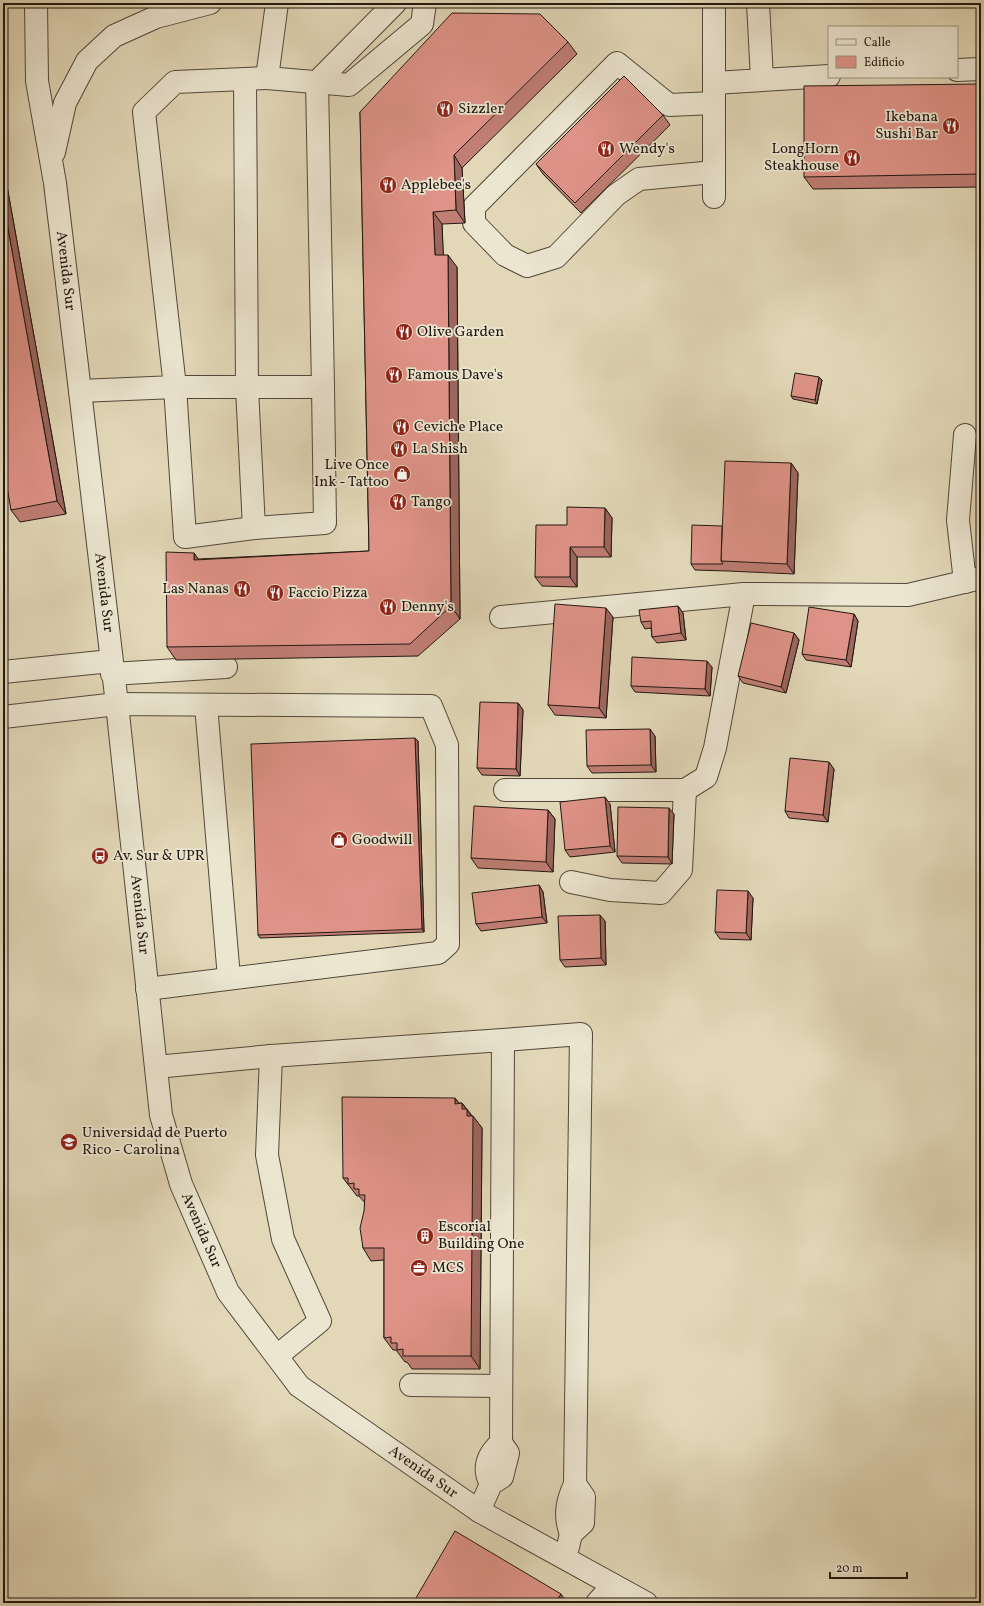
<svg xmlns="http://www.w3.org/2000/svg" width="984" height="1606" font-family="Vollkorn,serif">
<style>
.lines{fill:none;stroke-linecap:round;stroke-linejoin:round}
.minor-casing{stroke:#51473a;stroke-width:24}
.minor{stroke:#ece6d1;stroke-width:22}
.wall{fill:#c07e75;stroke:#211710}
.shaded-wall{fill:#9c675f;stroke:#211710}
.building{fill:#df9388;stroke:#211710}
.labels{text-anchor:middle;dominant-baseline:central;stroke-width:3.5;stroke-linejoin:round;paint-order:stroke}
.poi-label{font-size:15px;fill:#211710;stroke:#ece6d1;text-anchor:start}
.street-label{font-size:15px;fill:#211710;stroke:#ece6d1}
</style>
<rect width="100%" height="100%" fill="#e2d8b8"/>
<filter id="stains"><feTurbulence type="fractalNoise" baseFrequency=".005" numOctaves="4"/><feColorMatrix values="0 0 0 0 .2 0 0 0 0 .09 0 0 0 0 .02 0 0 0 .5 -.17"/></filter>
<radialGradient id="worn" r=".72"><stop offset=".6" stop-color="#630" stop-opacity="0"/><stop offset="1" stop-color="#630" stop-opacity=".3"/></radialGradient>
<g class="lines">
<defs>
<g id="minor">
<path id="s1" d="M36 3 37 81 55 183 80 391 117 704 161 1115 181 1184 228 1292 299 1386 479 1511 646 1603"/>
<path d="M277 3 267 78 349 85 422 24 425 3"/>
<path d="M758 3 762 79"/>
<path d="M957 70 981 69"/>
<path d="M245 79 247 388 254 528 325 523 323 387"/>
<path d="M714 83 829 76"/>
<path d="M54 152 65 103 87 61 114 36 156 17 210 3"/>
<path d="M714 172 639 179 616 195 556 257 527 266 505 255 474 223V207L617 63 669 105 714 103"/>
<path d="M714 197V3"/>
<path d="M80 391 175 387 144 112 175 82 267 78"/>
<path d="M254 528 185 537 175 387H323L317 82 395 3"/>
<path d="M965 582 958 520 965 435"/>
<path d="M501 617 744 594 908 595 981 578"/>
<path d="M3 672 111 661"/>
<path d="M112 674 226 667"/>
<path d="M206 705 229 978"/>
<path d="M3 717 117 704 431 706 447 745 448 944 438 953 147 989"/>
<path d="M505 790H685L706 777 715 748 744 594"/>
<path d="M571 882 610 890 661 893 681 870 685 790"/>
<path d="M503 1040 581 1034 575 1484C567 1501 564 1516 571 1534"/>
<path d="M271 1056 267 1155 283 1239 320 1321 277 1356"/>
<path d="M156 1067 271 1056 503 1040 501 1443 508 1453 502 1477 491 1484 479 1511"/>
<path d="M411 1385 501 1386"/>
<path d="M491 1484C482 1468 488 1454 501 1443"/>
<path d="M568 1547 571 1534 583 1523 584 1497 575 1484"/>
<path d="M597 1603 613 1585"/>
</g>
</defs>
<!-- minor casing -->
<use href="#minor" class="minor-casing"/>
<!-- minor -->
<use href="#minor" class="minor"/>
</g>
<!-- wall -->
<g class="wall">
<path d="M568 42 577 54 462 168 465 223 442 224 443 255 457 267 460 619 418 656 176 660 167 647 194 553 198 559 369 551 360 112Z"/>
<path d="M981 84V187L813 189 804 177Z"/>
<path d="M663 115 670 125 581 213 543 174 536 164Z"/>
<path d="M3 164 66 514 20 522 11 510Z"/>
<path d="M819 377 822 380 817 404 793 399 791 396Z"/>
<path d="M791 463 798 473 794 574 728 571 695 570 691 564Z"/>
<path d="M605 508 612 518 611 557H577V587L542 586 535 577 567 525Z"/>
<path d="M678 606 683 613 686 640 657 643 652 637 651 628 645 629 641 622Z"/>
<path d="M854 614 858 621 851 667 806 660 802 654Z"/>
<path d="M613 617 606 718 555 715 548 705Z"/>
<path d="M794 633 799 640 786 693 743 683 738 676Z"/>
<path d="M712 667 710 696 635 692 631 686Z"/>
<path d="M518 703 523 710 520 776 482 775 477 768Z"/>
<path d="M655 736 656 772 592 773 587 766Z"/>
<path d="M418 741 424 932 260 938 258 935Z"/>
<path d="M834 769 828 822 789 818 785 811Z"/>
<path d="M610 804 615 852 570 857 565 850Z"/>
<path d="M548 810 555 819 553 872 478 868 471 858Z"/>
<path d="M674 814 672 864 622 863 617 856Z"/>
<path d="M539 885 543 892 547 923 481 931 476 924Z"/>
<path d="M753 898 751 940 720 939 715 932Z"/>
<path d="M605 921 606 965 565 967 560 960Z"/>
<path d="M455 1098 459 1103H462L482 1128 480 1369H412L407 1362H405L396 1350H393L384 1338V1260L371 1261 363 1248 365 1203 359 1196H357L343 1178Z"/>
</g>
<!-- shaded-wall -->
<g class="shaded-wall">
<path d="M3 23V24L6 74 3 71Z"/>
<path d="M454 155 462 168 465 223 456 210Z"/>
<path d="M3 164 66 514 57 501 3 201Z"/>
<path d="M433 212 442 224 444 268 435 255Z"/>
<path d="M448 255 457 267 460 619 451 606Z"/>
<path d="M819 377 822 380 817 404 815 400Z"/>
<path d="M791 463 798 473 794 574 787 564Z"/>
<path d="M605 508 612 518 611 557 604 547Z"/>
<path d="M570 547 577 557V587L570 577Z"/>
<path d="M194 553 203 566 194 560Z"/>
<path d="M678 606 683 613 686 640 681 633Z"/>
<path d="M606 608 613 617 606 718 599 708Z"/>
<path d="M854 614 858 621 851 667 846 660Z"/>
<path d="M794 633 799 640 786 693 781 687Z"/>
<path d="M707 661 712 667 710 696 705 689Z"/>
<path d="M518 703 523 710 520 776 516 769Z"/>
<path d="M650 729 655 736 656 772 651 765Z"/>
<path d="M415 738 418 741 424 932 422 929Z"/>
<path d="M829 762 834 769 828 822 823 815Z"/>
<path d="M605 797 610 804 615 852 610 846Z"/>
<path d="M669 808 674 814 672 864 668 857Z"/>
<path d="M548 810 555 819 553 872 546 862Z"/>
<path d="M539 885 543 892 547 923 542 917Z"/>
<path d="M748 891 753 898 751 940 746 933Z"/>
<path d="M600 915 605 921 606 965 601 958Z"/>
<path d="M455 1098 462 1107V1103L473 1118V1116L482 1128 480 1369 471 1356 455 1104Z"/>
<path d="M561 1594 567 1603H555Z"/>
</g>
<!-- building -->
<g class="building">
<path d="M452 13 540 14 568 42 454 155 456 210 433 212 435 255H448L451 606 410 644 167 647 166 552 194 553V560L369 551 360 112Z"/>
<path d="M624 76 663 115 575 203 536 164Z"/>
<path d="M981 84V174L804 177V86Z"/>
<path d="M3 201 57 501 11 510 3 464Z"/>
<path d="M795 373 819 377 815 400 791 396Z"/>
<path d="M725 461 791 463 787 564 721 561Z"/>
<path d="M567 507 605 508 604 547H570V577H535L536 525H567Z"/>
<path d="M692 525 722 526 721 561 723 564H691Z"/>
<path d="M555 604 606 608 599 708 548 705Z"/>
<path d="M678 606 681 633 652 637 651 621 641 622 639 610Z"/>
<path d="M809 607 854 614 846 660 802 654Z"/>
<path d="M751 623 794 633 781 687 738 676Z"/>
<path d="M632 657 707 661 705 689 631 686Z"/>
<path d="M480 702 518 703 516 769 477 768Z"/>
<path d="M650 729 651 765 587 766 586 730Z"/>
<path d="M415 738 422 929 258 935 251 744Z"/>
<path d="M790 758 829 762 823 815 785 811Z"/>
<path d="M605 797 610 846 565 850 560 802Z"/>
<path d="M474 806 548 810 546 862 471 858Z"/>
<path d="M618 807 669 808 668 857 617 856Z"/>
<path d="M539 885 542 917 476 924 472 893Z"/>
<path d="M717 890 748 891 746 933 715 932Z"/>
<path d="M600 915 601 958 560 960 558 916Z"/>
<path d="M342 1097 455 1098V1104L462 1103V1109H467V1116H473L471 1356H403V1349L397 1350V1343H391V1337L384 1338V1248H363L360 1228 364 1211 365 1195H359V1189H354V1183L348 1184V1178H343Z"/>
<path d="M455 1531 561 1594 555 1603H413Z"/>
</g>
<!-- icons -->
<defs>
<symbol id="restaurant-disc" viewBox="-11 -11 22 22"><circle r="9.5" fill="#8f2418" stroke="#ece6d1"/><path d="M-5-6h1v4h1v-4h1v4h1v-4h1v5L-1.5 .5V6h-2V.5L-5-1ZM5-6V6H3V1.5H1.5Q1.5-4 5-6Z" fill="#fff"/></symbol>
<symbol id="shop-disc" viewBox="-11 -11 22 22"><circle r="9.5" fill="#8f2418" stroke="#ece6d1"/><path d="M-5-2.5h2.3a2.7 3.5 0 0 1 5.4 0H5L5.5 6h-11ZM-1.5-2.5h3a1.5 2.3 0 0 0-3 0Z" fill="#fff"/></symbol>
<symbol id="bus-disc" viewBox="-11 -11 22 22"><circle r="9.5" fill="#8f2418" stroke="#ece6d1"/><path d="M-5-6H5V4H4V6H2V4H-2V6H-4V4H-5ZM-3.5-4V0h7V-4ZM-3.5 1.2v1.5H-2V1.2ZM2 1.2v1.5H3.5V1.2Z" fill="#fff"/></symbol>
<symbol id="university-disc" viewBox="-11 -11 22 22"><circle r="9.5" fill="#8f2418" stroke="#ece6d1"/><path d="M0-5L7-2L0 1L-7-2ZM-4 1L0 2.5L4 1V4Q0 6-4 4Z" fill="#fff"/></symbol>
<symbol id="building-disc" viewBox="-11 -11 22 22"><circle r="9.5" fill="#8f2418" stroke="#ece6d1"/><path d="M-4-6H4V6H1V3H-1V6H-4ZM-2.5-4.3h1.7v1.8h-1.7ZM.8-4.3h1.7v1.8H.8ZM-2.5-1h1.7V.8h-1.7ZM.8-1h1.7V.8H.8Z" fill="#fff"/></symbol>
<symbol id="office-disc" viewBox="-11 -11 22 22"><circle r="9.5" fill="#8f2418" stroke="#ece6d1"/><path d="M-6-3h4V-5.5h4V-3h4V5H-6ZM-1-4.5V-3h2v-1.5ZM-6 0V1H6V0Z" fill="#fff"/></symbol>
</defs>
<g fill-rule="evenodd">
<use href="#restaurant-disc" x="435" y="99" width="20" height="20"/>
<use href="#restaurant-disc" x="941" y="116" width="20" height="20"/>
<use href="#restaurant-disc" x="596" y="139" width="20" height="20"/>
<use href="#restaurant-disc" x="842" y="148" width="20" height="20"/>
<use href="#restaurant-disc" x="378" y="175" width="20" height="20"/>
<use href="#restaurant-disc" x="394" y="322" width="20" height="20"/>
<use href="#restaurant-disc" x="384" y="365" width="20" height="20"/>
<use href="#restaurant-disc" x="391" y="417" width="20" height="20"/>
<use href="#restaurant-disc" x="389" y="439" width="20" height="20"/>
<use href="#shop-disc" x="392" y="464" width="20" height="20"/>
<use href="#restaurant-disc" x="388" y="492" width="20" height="20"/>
<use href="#restaurant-disc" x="232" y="579" width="20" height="20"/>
<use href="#restaurant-disc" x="265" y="583" width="20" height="20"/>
<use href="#restaurant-disc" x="378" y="597" width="20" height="20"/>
<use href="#shop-disc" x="329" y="830" width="20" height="20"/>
<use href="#bus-disc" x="90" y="846" width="20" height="20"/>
<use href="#university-disc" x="59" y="1132" width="20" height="20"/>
<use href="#building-disc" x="415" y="1226" width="20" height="20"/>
<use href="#office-disc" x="409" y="1258" width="20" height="20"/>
</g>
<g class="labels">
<!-- poi labels -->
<g class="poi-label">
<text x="458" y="109">Sizzler</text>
<text x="938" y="117" text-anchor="end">Ikebana<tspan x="938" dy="17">Sushi Bar</tspan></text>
<text x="619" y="149">Wendy's</text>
<text x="839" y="149" text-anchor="end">LongHorn<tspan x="839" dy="17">Steakhouse</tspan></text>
<text x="401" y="185">Applebee's</text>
<text x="417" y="332">Olive Garden</text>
<text x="407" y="375">Famous Dave's</text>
<text x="414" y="427">Ceviche Place</text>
<text x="412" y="449">La Shish</text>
<text x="389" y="465" text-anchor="end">Live Once<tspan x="389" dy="17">Ink - Tattoo</tspan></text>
<text x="411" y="502">Tango</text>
<text x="229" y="589" text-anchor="end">Las Nanas</text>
<text x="288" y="593">Faccio Pizza</text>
<text x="401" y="607">Denny's</text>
<text x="352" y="840">Goodwill</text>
<text x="113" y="856">Av. Sur &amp; UPR</text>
<text x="82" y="1133">Universidad de Puerto<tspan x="82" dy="17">Rico - Carolina</tspan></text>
<text x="438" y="1227">Escorial<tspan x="438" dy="17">Building One</tspan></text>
<text x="432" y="1268">MCS</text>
</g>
<!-- street labels -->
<g class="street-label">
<text stroke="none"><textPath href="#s1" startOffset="270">Avenida Sur</textPath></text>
<text stroke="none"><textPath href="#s1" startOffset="594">Avenida Sur</textPath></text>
<text stroke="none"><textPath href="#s1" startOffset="918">Avenida Sur</textPath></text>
<text stroke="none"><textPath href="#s1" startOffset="1242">Avenida Sur</textPath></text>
<text stroke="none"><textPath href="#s1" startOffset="1578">Avenida Sur</textPath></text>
</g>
</g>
<!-- margin -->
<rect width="984" height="1606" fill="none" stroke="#e2d8b8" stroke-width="16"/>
<rect x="4" y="4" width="976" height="1598" fill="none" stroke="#211710" stroke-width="2"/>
<rect x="8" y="8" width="968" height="1590" fill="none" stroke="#211710"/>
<!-- legend -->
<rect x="828" y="26" width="130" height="52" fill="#ece6d1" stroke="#9b9384"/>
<rect x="836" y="39" width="20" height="6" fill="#ece6d1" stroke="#9b9384"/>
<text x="864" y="46" font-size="12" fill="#211710">Calle</text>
<rect x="836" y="56" width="20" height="12" fill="#df9388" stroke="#9b9384"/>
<text x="864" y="66" font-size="12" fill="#211710">Edificio</text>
<!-- scale -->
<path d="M830 1572v6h77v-6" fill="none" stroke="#211710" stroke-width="2"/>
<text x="836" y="1572" font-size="12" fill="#211710" stroke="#ece6d1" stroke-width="3" paint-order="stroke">20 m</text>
<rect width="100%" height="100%" filter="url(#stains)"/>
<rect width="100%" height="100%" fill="url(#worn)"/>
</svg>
